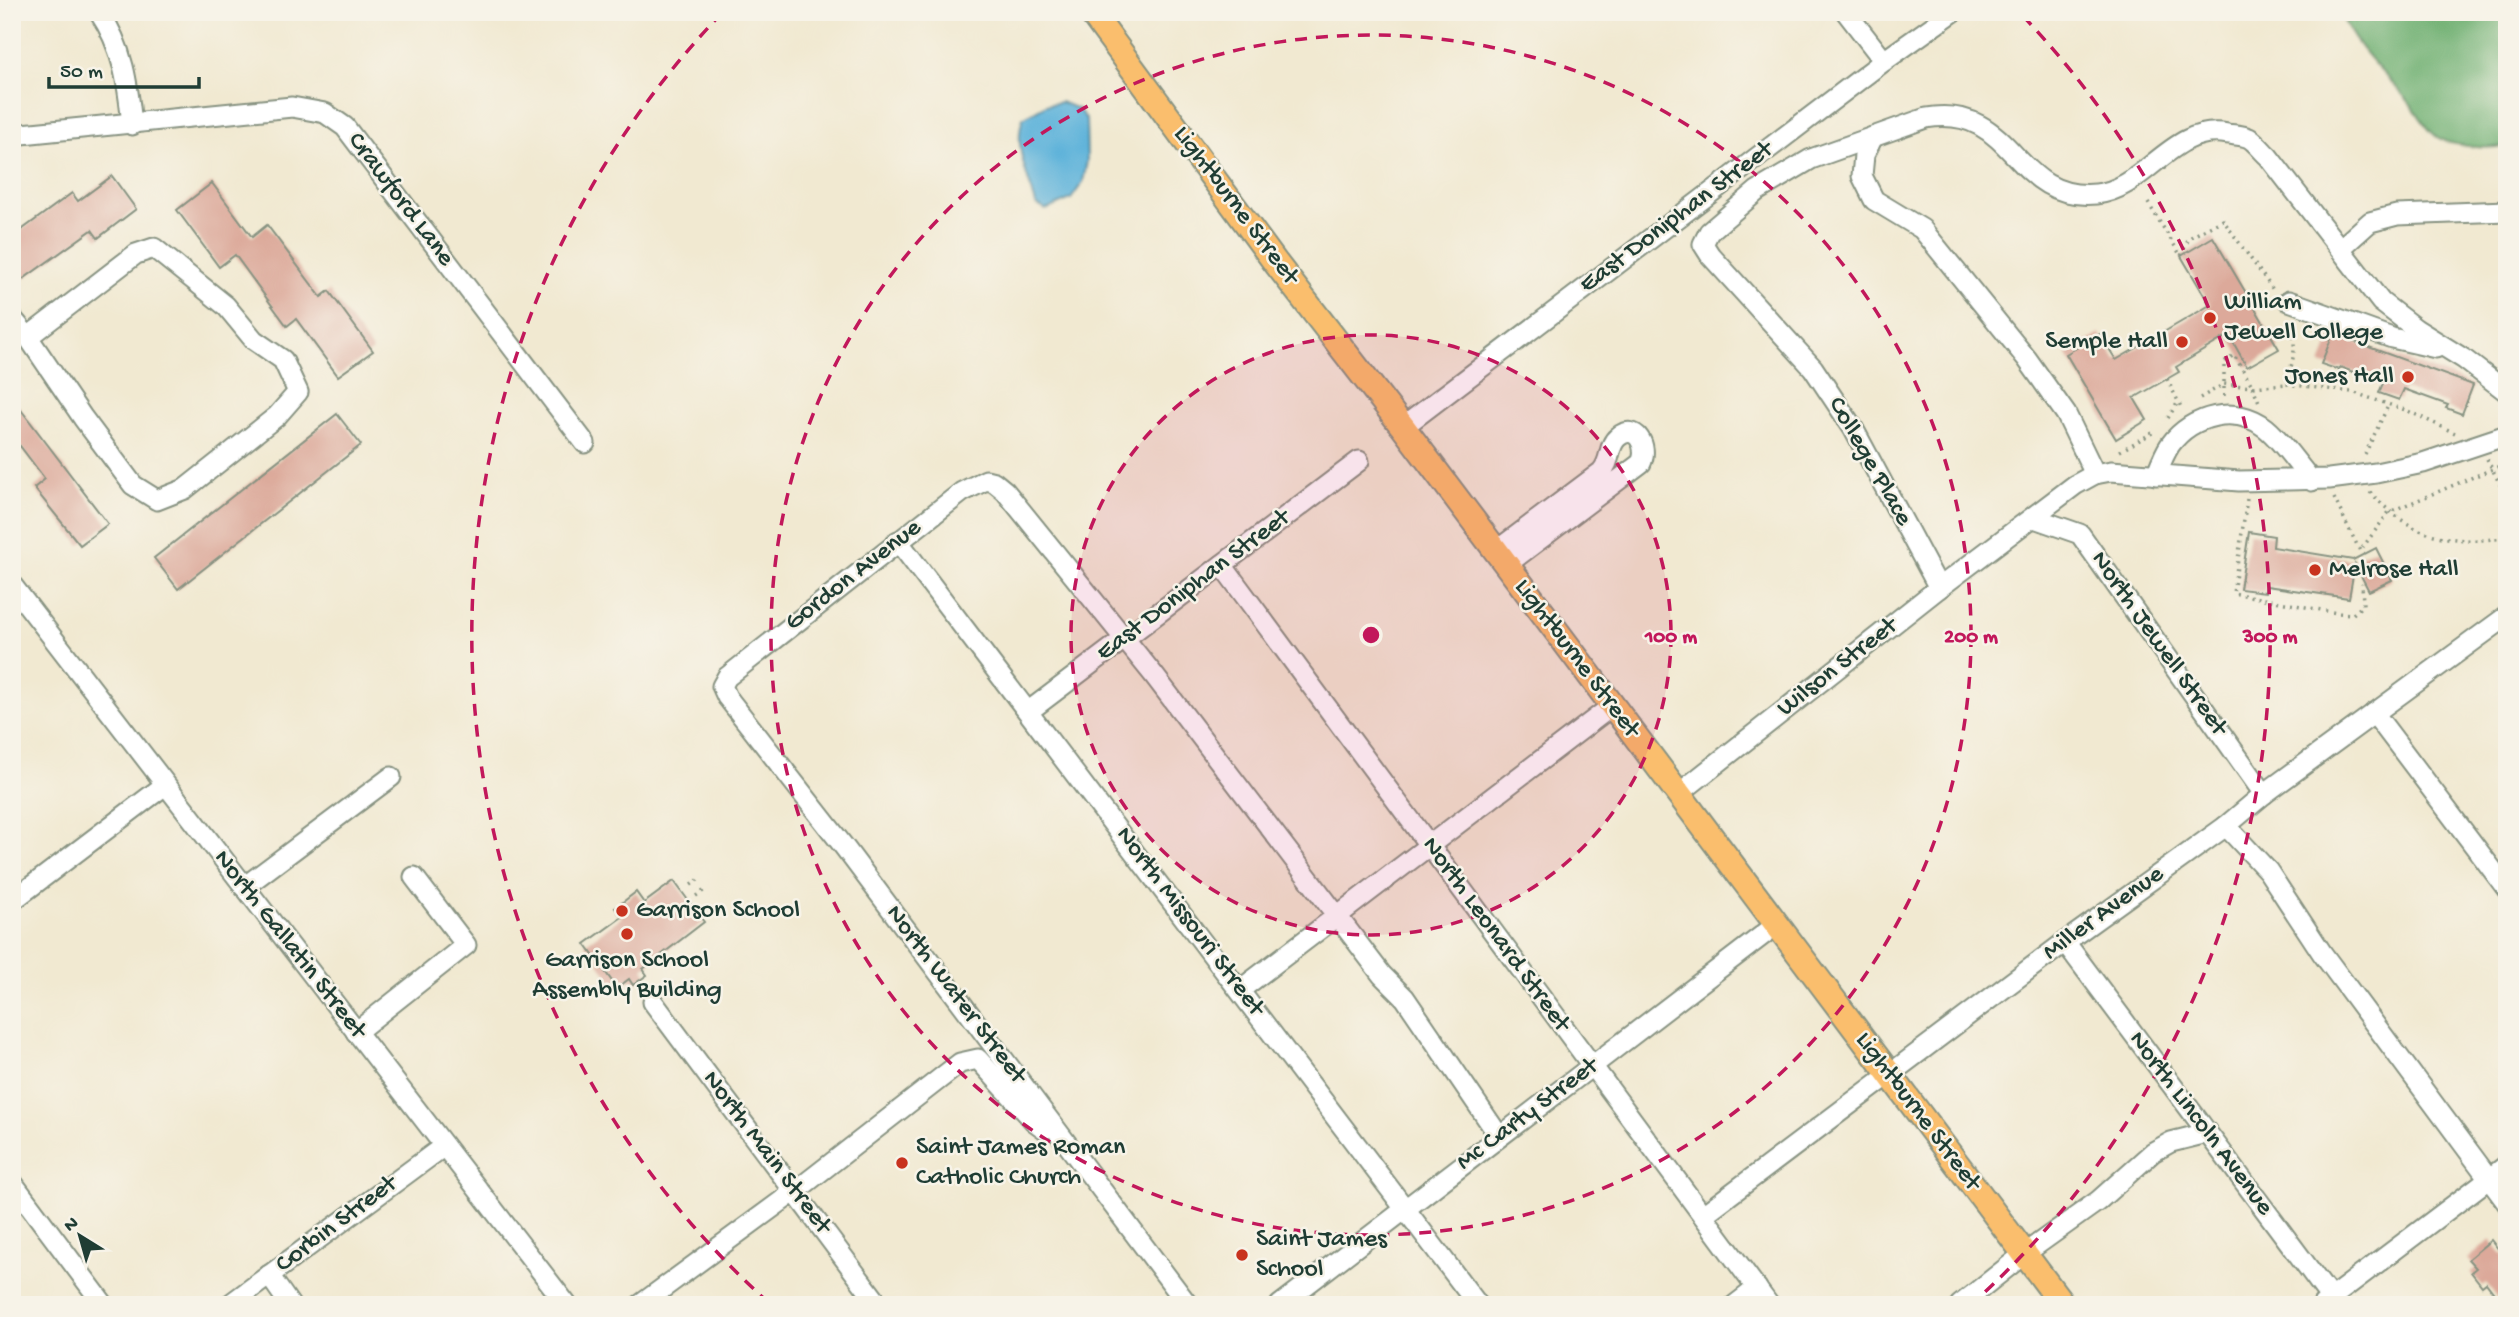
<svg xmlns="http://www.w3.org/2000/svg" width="2519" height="1317" font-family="'Gochi Hand',sans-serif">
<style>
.forest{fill:#70b072;stroke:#487653;stroke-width:2}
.water{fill:#5eb3da;stroke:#3e7887;stroke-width:2}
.building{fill:#dca99a}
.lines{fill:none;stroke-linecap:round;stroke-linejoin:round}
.minor-casing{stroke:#889382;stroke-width:23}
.major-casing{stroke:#889382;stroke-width:28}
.path{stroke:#889382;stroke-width:3.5;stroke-dasharray:2 5;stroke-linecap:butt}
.minor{stroke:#fff;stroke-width:19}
.major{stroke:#fabe6d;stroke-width:24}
.ring{fill:none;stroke:#c2185b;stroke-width:3.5;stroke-dasharray:12 9}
.poi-dot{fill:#c8321e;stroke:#f7f3e8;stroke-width:2.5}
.labels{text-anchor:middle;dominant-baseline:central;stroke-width:5;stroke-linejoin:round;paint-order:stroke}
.street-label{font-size:26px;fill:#1f3d34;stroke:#f7f3e8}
.poi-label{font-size:26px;fill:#1f3d34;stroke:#f7f3e8;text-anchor:start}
.centre{fill:#c2185b;stroke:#f7f3e8;stroke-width:3.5}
.ring-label{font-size:21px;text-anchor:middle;font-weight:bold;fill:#c2185b;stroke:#f7f3e8;stroke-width:5;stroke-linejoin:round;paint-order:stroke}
</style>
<rect width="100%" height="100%" fill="#f7f3e8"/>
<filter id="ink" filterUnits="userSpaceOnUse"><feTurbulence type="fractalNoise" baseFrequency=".0143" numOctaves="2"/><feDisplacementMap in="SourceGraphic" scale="14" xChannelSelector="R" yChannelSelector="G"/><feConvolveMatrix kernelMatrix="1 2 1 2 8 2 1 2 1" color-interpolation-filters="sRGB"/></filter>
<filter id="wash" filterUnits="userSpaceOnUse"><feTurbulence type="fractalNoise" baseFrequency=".00686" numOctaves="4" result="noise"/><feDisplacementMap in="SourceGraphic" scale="28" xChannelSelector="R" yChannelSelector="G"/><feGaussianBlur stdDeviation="1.57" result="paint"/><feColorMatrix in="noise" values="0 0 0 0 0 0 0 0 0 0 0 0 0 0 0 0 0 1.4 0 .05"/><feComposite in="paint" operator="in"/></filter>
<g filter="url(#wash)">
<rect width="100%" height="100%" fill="#f1e9d1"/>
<!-- forest -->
<path class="forest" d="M2340 12H2507V145C2490 150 2452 147 2437 137 2425 128 2419 114 2410 103 2384 72 2356 50 2340 12Z"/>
<!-- water -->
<path class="water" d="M1061 102 1078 109 1086 119 1087 161 1083 182 1071 199 1046 210 1036 204C1028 176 1013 146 1023 118L1046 105Z"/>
<g id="blocks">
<!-- building -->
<g class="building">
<path d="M112 176 136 209 98 238 92 230 19 282 12 272V237L72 193 78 201Z"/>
<path d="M212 183 252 237 267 225 321 297 329 291 373 351 338 376 296 319 287 326 235 255 219 267 177 210Z"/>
<path d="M2213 237 2279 349 2247 367 2229 335 2176 367 2179 372 2134 398 2147 420 2116 439 2066 354 2100 334 2116 360 2210 305 2181 256Z"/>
<path d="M2333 334 2473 385 2462 414 2446 408 2448 405 2404 389 2399 400 2379 393 2383 383 2340 367 2339 370 2321 364Z"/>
<path d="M12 398 108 524 80 545 34 488 45 479 20 446 12 452Z"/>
<path d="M337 414 361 445 178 589 154 558Z"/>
<path d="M2249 532 2274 536 2273 547 2353 560 2376 548 2392 580 2369 591 2355 564 2349 598 2266 586 2265 592 2240 589Z"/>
<path d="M674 881 704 922 643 969 647 975 633 985 629 979 617 988 585 944 622 917 615 908 636 892 644 903Z"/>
<path d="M2491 1240 2507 1260V1305H2503L2486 1283 2482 1286 2471 1272 2476 1268 2468 1259Z"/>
</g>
</g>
</g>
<g filter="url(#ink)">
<use href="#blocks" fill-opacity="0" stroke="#889382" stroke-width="2"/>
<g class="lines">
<defs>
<g id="minor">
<path d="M99 12C123 47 128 84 132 125"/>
<path d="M1846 12 1884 61"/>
<path d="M12 135 292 107 325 113 345 127 585 443"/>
<path d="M1873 137 1864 155 1862 176 1874 200 1922 229 2027 359 2066 414 2095 474"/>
<path d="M154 248 226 306 254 340 283 360 298 392 277 416 185 489 157 500 133 485 83 418 28 337 136 254Z"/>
<path d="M2341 248 2370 222 2397 215 2507 211"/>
<path d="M2289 301 2392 338 2436 348"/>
<path d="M12 318 28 337"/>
<path d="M1403 427 1884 61 1953 12"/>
<path d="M2156 475C2160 465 2164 454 2170 445 2192 415 2236 404 2266 428 2283 442 2297 464 2312 481"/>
<path d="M2034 518 2080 534 2264 794"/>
<path d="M898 541 1478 1305"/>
<path d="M1496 551 1601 472C1612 461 1607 446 1618 437 1636 422 1649 447 1641 463L1506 565"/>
<path d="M1222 565 1769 1305"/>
<path d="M12 585 567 1305"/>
<path d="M1939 588 1853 428 1813 368 1710 255 1703 244 1709 232 1757 191 1811 159 1926 118C2016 103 2011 202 2096 194 2147 189 2172 123 2228 134 2234 135 2243 135 2249 138 2256 142 2262 151 2268 156L2381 302 2416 329 2464 359 2507 392"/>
<path d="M1029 711 1359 461"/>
<path d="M2374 713 2507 889"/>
<path d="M1677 795 1939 588 2075 485 2095 474 2111 471 2239 481 2329 479 2376 473 2423 463 2507 435"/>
<path d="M2226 826 2268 871 2322 953 2507 1203"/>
<path d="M244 887 391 777"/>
<path d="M12 901 165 785"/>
<path d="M2065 942 2336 1305"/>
<path d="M1240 990 1612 706"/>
<path d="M653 1002 879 1305"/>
<path d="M356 1032 466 945 414 877"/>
<path d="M12 1182 104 1305"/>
<path d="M1703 1215 2065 942 2226 826 2264 794 2507 616"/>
<path d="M269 1275 290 1305"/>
<path d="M2323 1304 2507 1165"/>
<path d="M229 1305 444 1146"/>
<path d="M640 1305 806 1183 960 1063 978 1059 1034 1121 1045 1129"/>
<path d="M1188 1305 845 848 727 697 722 686 727 677 962 492 986 480 994 482 1005 491 1153 674 1382 975 1405 998 1499 1136"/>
<path d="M1280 1305 1776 925"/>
<path d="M1735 1305 1757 1288"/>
<path d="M1960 1305 2024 1254 2098 1201 2153 1152 2171 1142 2207 1133"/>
</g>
<path id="major" d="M1091 12 1275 262 1403 427 2063 1305"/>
</defs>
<!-- minor casing -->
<use href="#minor" class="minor-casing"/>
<!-- major casing -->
<use href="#major" class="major-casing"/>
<!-- path -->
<g class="path">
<path d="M2148 203 2181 256 2189 238 2223 220 2274 291"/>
<path d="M2290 323C2298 345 2293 362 2286 384L2352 392 2408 411 2455 433"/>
<path d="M2167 379 2182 409"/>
<path d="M2224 396V362L2234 355 2253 387 2286 384"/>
<path d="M2200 398 2224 384 2253 387 2259 402"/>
<path d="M2168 418 2178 402"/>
<path d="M2120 451 2156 431"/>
<path d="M2365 454 2389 404"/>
<path d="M2487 459 2507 498"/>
<path d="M2370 492C2399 523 2424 538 2467 540 2481 541 2494 538 2507 539"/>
<path d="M2334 498 2360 551 2389 512 2507 463"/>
<path d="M2247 499 2233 593 2337 613 2353 614 2363 605 2362 583"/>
<path d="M691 885 698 880"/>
<path d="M696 896 705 890"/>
</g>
<!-- minor -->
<use href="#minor" class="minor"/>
<!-- major -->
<use href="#major" class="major"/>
</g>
</g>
<!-- distance rings -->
<circle cx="1371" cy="635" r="300" fill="#c2185b" fill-opacity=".12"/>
<g class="ring">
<circle cx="1371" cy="635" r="300"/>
<circle cx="1371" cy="635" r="600"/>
<path d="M769 1303A899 899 0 0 1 719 16M2023 16A899 899 0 0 1 1973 1303"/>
</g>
<!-- markers -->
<g class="poi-dot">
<circle cx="2210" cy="318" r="7"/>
<circle cx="2182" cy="342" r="7"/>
<circle cx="2408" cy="377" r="7"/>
<circle cx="2315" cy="570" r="7"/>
<circle cx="622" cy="911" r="7"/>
<circle cx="627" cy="934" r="7"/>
<circle cx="902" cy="1163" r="7"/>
<circle cx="1242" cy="1255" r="7"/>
</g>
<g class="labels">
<!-- street labels -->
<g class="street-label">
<text transform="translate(400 200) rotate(53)">Crawford Lane</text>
<text transform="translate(1235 206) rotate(53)">Lightburne Street</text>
<text transform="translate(1677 218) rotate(-37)">East Doniphan Street</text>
<text transform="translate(1869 462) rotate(60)">College Place</text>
<text transform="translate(854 576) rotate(-38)">Gordon Avenue</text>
<text transform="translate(1194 586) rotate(-37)">East Doniphan Street</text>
<text transform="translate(2158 644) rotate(55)">North Jewell Street</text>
<text transform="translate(1576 659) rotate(53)">Lightburne Street</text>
<text transform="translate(1838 668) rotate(-38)">Wilson Street</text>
<text transform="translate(2104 914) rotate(-36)">Miller Avenue</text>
<text transform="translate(1189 922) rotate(53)">North Missouri Street</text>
<text transform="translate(1495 935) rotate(54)">North Leonard Street</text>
<text transform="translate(289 945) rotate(52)">North Gallatin Street</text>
<text transform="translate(955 995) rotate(53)">North Water Street</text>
<text transform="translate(1917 1112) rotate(53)">Lightburne Street</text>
<text transform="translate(1528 1115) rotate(-37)">Mc Carty Street</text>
<text transform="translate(2200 1124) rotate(53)">North Lincoln Avenue</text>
<text transform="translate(766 1153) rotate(53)">North Main Street</text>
<text transform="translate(337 1225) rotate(-37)">Corbin Street</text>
</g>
<!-- poi labels -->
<g class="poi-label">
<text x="2224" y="303">William<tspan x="2224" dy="30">Jewell College</tspan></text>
<text x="2168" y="342" text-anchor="end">Semple Hall</text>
<text x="2394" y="377" text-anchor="end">Jones Hall</text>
<text x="2329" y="570">Melrose Hall</text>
<text x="636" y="911">Garrison School</text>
<text x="627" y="961" text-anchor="middle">Garrison School<tspan x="627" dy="30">Assembly Building</tspan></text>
<text x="916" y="1148">Saint James Roman<tspan x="916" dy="30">Catholic Church</tspan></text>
<text x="1256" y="1240">Saint James<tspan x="1256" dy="30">School</tspan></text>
</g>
</g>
<circle cx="1371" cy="635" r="10" class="centre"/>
<g class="ring-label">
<text x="1671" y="642">100 m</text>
<text x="1971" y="642">200 m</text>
<text x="2270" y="642">300 m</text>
</g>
<!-- margin -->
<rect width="2519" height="1317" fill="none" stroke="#f7f3e8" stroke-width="42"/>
<!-- north arrow -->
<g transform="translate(80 1236) rotate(323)" stroke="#f7f3e8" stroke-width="5" paint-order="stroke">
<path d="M0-5L12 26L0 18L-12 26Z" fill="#1f3d34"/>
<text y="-10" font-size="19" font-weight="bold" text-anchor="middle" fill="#1f3d34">N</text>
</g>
<!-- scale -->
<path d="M49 77v10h150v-10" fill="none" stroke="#1f3d34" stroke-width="3.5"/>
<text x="60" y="77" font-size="21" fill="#1f3d34" stroke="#f7f3e8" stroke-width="5" paint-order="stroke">50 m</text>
</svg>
